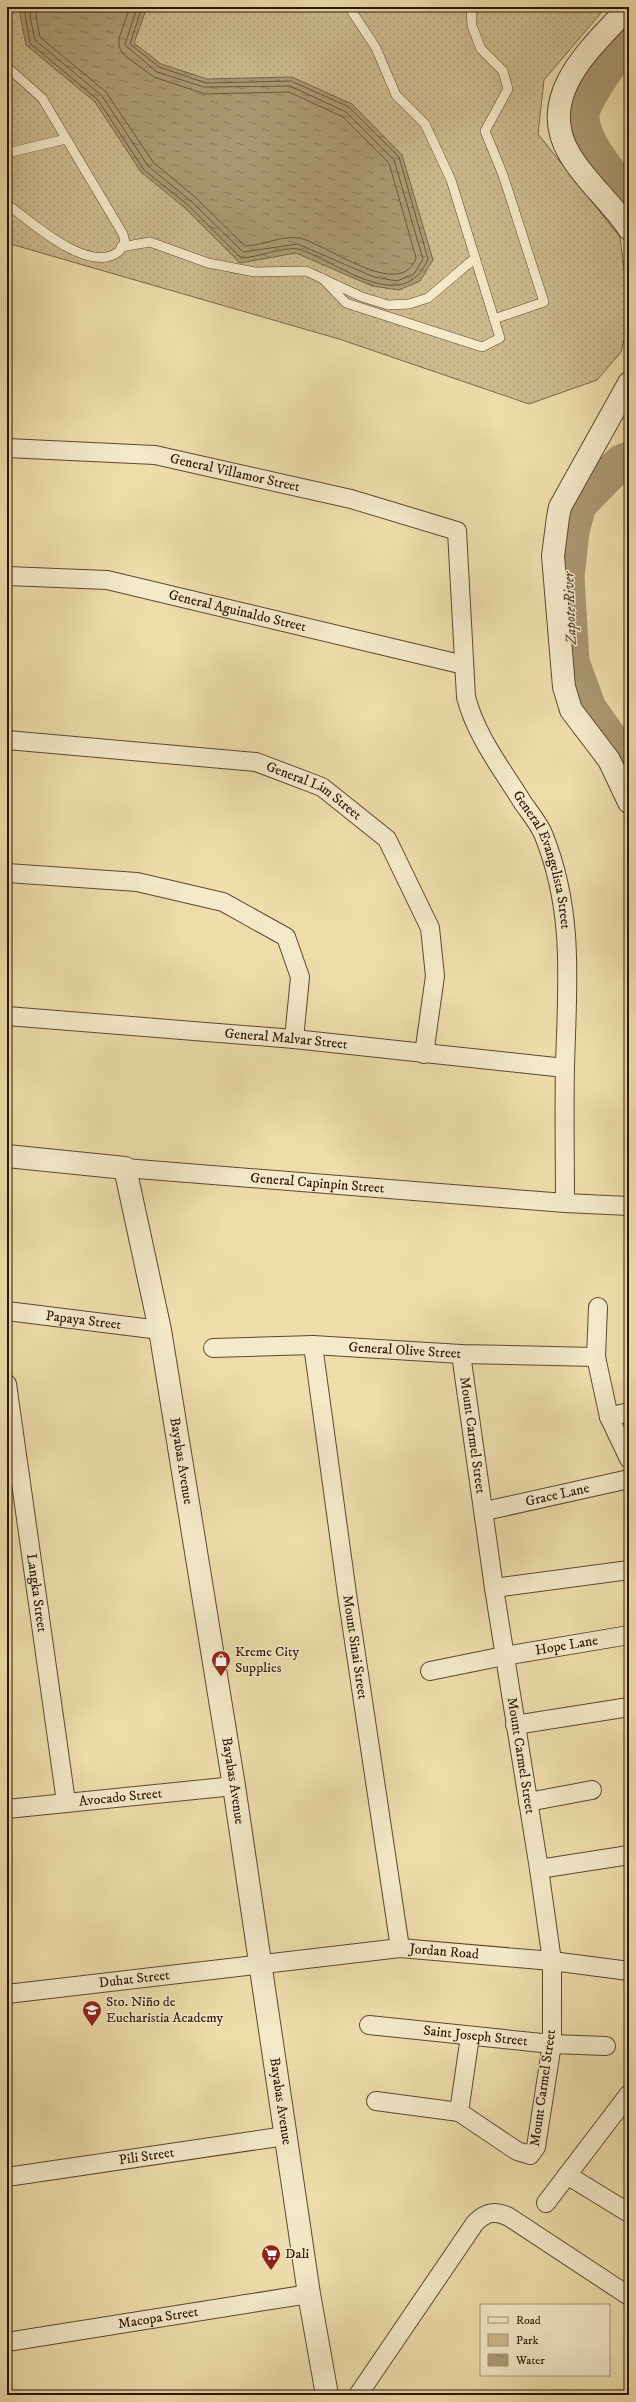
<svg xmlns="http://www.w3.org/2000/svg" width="636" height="2402" font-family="'IM FELL DW Pica',serif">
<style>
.green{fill:url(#green-dots);stroke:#7d684b}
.water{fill:url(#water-ripples);stroke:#796448}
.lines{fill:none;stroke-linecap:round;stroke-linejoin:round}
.shore{stroke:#6c573d;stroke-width:1}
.river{stroke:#ac9973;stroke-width:35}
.service-casing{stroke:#5d4730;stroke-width:10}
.minor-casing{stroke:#5d4730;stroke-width:20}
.tertiary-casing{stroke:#5d4730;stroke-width:24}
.service{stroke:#f4e9c8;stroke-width:9}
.minor{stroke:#f4e9c8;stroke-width:18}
.tertiary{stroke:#f4e9c8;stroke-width:22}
.labels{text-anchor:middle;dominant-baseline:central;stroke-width:3;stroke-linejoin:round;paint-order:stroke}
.street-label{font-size:14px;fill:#2d1507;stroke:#f4e9c8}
.poi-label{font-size:14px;fill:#2d1507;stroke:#f4e9c8;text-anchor:start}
.water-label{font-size:15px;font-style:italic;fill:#604a32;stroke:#f4e9c8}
</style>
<defs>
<pattern id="green-dots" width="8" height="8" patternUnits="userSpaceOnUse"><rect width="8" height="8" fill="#cdbb8f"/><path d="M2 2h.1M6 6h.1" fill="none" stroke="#b0a07a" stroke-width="1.8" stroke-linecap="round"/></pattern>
<pattern id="water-ripples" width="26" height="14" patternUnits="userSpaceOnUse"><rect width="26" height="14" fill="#ac9973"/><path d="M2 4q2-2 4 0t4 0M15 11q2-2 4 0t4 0" fill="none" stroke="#8c7c5c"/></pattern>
</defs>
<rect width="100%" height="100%" fill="#eeddab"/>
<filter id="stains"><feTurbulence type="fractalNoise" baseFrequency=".005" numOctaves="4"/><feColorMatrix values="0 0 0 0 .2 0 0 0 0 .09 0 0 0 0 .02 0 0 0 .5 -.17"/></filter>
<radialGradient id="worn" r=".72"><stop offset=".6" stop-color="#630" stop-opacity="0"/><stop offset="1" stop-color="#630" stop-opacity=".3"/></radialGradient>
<!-- green -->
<path class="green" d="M7 7H606L544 80 538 134 620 237 629 308V320L621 352 597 380 529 404 339 339 7 243Z"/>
<!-- water -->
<path class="water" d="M23 7H147L134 43 161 64 207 79 292 77 352 104 402 155 433 260 420 281 399 290 372 286 296 253 240 263 185 208 141 172 95 102 26 45 20 15Z"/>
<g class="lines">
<!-- shore -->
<g class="shore">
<path d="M27 7 25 15 30 43 98 100 144 170 188 205 241 258C255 258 286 246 298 249 335 259 403 319 428 259L399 157 349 107 291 81 206 83 159 67 130 44 142 7"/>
<path d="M32 7 30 16 35 40 102 96 148 166 191 201 243 252 298 244 374 277 397 281 414 274 423 259 394 160 346 112 290 86 204 87 157 72 125 45 137 7"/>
<path d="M38 7 36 16 40 37 106 92 153 162 195 197 245 246C262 246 282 235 299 238 326 243 400 302 416 258L389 163 343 117 289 92 205 94 154 77 124 55 119 47V38L130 7"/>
</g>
<!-- river -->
<g class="river">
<path d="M629 39C618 52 583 99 582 115 581 142 613 177 629 197"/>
<path d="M629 459 621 462 579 505 572 531 567 577 572 662 589 708 629 765"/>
</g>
<defs>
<g id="service">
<path d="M471 7 472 26 481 49 503 71 508 89 485 131 503 175 544 302 494 319"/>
<path d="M7 67 42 98 123 234 125 242C123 245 121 250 118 252 89 275 30 221 7 204"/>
<path d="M7 153 66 139"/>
<path d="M121 247 150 242 208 263 255 272 306 271 362 297 388 305 409 304 428 298 475 258"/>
<path d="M322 278 346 303 482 347 500 338 451 180 425 124 396 95 376 48 349 7"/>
</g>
<g id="minor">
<path id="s1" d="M7 448 155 455 351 499 457 531 466 697C476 736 502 769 523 803 530 813 540 825 544 836 575 914 567 986 565 1067 564 1112 565 1158 565 1203"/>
<path id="s2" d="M7 576 107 580 464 665"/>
<path id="s3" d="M7 740 256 762 322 787 387 839 430 928 435 976 424 1054"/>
<path d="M7 873 137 882 223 902 286 937 300 977 294 1039"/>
<path id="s4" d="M7 1016 294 1039 565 1068"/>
<path id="s5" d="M125 1168 565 1203 629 1206"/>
<path d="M598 1307 596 1357 609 1417 629 1459"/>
<path id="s6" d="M7 1311 160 1330"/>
<path id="s7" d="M313 1345 348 1601 400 1948"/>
<path id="s8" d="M213 1348 313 1345 461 1354 596 1357"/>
<path id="s9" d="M461 1354 494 1588 539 1869 552 1961V2044L536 2147 530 2155 517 2151 459 2112 470 2036"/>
<path id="s10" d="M7 1384 66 1802"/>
<path d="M609 1417 629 1412"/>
<path id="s11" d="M485 1511 629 1479"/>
<path d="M494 1588 629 1570"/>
<path id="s12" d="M430 1671 504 1656 629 1635"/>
<path d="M515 1725 629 1707"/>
<path d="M528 1802 592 1790"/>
<path id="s13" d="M7 1809 234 1786"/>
<path d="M539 1869 629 1855"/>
<path id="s14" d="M7 1994 400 1948 552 1961 629 1971"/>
<path id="s15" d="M369 2025 552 2044 606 2046"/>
<path d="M376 2101 459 2112"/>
<path d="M567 2175 629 2213"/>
<path id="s16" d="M7 2177 285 2136"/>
<path d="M546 2203 629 2094"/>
<path id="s17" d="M7 2342 309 2294"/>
<path d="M358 2395 475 2223C486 2212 495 2210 509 2217L629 2296"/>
</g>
<g id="tertiary">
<path d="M629 7C592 47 534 96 570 155 586 182 612 203 629 229"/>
<path d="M629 383 560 507 558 517 553 556 564 687 571 710 609 760 629 802"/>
<path id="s18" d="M7 1156 125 1168 160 1330 234 1786 309 2294 327 2395"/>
</g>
</defs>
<!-- service casing -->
<use href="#service" class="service-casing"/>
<!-- minor casing -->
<use href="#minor" class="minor-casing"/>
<!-- tertiary casing -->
<use href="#tertiary" class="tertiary-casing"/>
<!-- service -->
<use href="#service" class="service"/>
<!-- minor -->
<use href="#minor" class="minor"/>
<!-- tertiary -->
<use href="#tertiary" class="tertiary"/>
</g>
<!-- icons -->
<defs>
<symbol id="shop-pin" viewBox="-11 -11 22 30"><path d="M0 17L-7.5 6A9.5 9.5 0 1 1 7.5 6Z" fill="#8f2418" stroke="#f4e9c8"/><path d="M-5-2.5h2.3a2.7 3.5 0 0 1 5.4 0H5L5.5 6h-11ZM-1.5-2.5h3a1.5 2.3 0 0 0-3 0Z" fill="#fff"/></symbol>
<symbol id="school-pin" viewBox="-11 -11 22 30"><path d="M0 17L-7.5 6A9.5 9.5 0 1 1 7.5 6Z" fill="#8f2418" stroke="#f4e9c8"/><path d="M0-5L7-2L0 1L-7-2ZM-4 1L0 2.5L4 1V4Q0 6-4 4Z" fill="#fff"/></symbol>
<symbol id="supermarket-pin" viewBox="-11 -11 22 30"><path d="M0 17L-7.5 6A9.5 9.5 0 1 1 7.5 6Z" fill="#8f2418" stroke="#f4e9c8"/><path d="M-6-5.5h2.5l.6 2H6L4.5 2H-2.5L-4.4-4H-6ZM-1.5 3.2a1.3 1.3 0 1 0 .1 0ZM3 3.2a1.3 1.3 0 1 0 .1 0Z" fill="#fff"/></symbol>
</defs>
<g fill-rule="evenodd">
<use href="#shop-pin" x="210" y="1649" width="22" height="30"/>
<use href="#school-pin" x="81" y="1999" width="22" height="30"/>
<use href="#supermarket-pin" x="260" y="2243" width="22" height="30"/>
</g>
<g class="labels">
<!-- street labels -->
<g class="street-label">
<text stroke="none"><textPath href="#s1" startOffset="230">General Villamor Street</textPath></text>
<text stroke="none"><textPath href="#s2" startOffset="234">General Aguinaldo Street</textPath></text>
<text stroke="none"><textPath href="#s3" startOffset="315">General Lim Street</textPath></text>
<text stroke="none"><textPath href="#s1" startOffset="808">General Evangelista Street</textPath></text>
<text stroke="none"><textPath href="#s4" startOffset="280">General Malvar Street</textPath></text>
<text stroke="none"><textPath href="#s5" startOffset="193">General Capinpin Street</textPath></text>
<text stroke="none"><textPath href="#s6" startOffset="77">Papaya Street</textPath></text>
<text stroke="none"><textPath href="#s8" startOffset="192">General Olive Street</textPath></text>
<text stroke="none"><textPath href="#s9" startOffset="82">Mount Carmel Street</textPath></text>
<text stroke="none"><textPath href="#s18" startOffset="417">Bayabas Avenue</textPath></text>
<text stroke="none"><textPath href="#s11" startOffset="74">Grace Lane</textPath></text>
<text stroke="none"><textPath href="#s10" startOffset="211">Langka Street</textPath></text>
<text stroke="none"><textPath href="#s12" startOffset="139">Hope Lane</textPath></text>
<text stroke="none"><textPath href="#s7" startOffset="305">Mount Sinai Street</textPath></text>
<text stroke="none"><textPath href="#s9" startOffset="406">Mount Carmel Street</textPath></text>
<text stroke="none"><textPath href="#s18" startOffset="741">Bayabas Avenue</textPath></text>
<text stroke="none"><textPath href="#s13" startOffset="114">Avocado Street</textPath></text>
<text stroke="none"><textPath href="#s14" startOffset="440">Jordan Road</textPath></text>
<text stroke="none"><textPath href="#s14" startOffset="128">Duhat Street</textPath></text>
<text stroke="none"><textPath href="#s15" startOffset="107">Saint Joseph Street</textPath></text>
<text transform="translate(543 2088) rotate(-82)">Mount Carmel Street</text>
<text stroke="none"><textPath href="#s18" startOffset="1065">Bayabas Avenue</textPath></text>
<text stroke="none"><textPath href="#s16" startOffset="141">Pili Street</textPath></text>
<text stroke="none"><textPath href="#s17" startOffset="153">Macopa Street</textPath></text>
</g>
<!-- poi labels -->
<g class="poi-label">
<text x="235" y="1652">Kreme City<tspan x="235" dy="16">Supplies</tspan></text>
<text x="106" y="2002">Sto. Niño de<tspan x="106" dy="16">Eucharistia Academy</tspan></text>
<text x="285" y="2254">Dali</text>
</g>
<!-- water labels -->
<g class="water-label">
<text transform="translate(570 608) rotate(-92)">Zapote River</text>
</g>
</g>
<!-- margin -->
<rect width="636" height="2402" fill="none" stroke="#eeddab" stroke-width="24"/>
<rect x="8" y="8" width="620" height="2386" fill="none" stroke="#2d1507" stroke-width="2"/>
<rect x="12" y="12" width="612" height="2378" fill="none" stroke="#2d1507"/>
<!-- legend -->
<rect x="480" y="2304" width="130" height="72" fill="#f4e9c8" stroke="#a4947b"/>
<rect x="488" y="2317" width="20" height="6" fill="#f4e9c8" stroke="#a4947b"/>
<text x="516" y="2324" font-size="12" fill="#2d1507">Road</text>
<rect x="488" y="2334" width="20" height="12" fill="#cdbb8f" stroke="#a4947b"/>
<text x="516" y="2344" font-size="12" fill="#2d1507">Park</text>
<rect x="488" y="2354" width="20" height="12" fill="url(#water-ripples)" stroke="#a4947b"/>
<text x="516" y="2364" font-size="12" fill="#2d1507">Water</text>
<rect width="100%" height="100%" filter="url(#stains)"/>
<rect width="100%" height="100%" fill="url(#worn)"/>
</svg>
